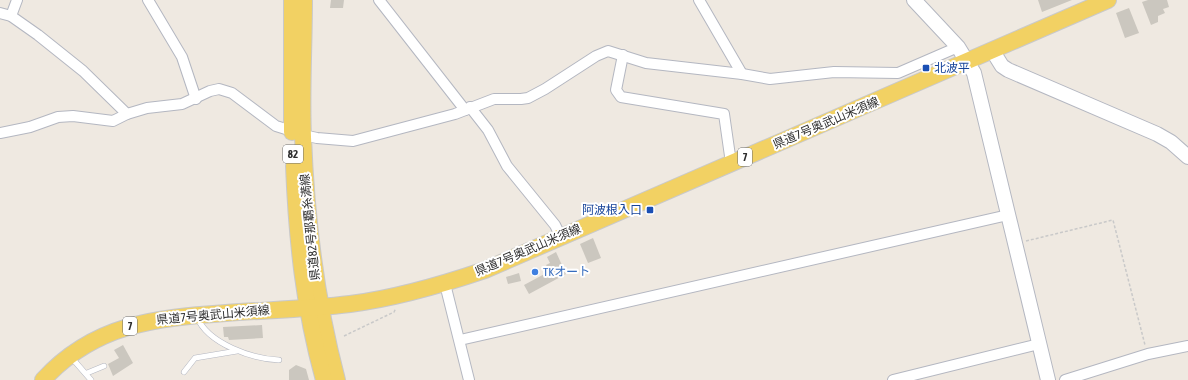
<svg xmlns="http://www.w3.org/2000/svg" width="1188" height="380" font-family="'Asap Condensed','Noto Sans JP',sans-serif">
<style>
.building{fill:#cbc7bf}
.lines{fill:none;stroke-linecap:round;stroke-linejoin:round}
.lane-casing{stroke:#b4b7c1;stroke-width:6}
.street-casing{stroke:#b4b7c1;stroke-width:12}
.secondary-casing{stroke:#b4b7c1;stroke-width:16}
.primary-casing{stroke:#c9c9c9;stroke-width:18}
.path{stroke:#c9c9c9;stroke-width:1.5;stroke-dasharray:3 2;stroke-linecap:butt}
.lane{stroke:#fff;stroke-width:5}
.street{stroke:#fff;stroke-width:10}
.secondary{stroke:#fff;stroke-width:14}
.primary{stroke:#f2d163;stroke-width:16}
.transit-dot{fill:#1a4fb4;stroke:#fff;stroke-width:1.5}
.shop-dot{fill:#3f7fe0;stroke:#fff;stroke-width:1.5}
.labels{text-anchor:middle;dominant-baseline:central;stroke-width:4;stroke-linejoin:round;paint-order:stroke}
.shield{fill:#fff;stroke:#6d6d6d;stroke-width:1}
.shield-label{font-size:11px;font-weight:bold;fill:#2e2e2e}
.transit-label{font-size:12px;fill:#164399;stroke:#fff;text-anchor:start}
.street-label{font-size:12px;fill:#2e2e2e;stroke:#fff}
.shop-label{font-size:12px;fill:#366cbe;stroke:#fff;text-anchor:start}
</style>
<rect width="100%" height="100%" fill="#efe9e1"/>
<!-- building -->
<g class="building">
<path d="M331 0H344L343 8H330Z"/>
<path d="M1038 0H1072L1042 12Z"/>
<path d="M1148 0H1167L1169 7 1163 9 1165 13 1158 16V22L1151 25 1142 2Z"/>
<path d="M1129 8 1139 33 1125 38 1116 13Z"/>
<path d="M593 238 601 258 588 263 580 244Z"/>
<path d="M556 252 566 274 529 294 524 285 550 271 546 265 550 263 547 257Z"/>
<path d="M519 273 521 281 508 284 506 277Z"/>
<path d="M262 325 263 338 229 340 228 337H224L223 327Z"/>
<path d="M123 345 133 363 113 376 108 364 119 358 114 350Z"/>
<path d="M296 365 306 369 309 380H289V370Z"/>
</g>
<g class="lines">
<defs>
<g id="lane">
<path d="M197 317C208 344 253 359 279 360"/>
<path d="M71 357 91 380"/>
<path d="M184 372 195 358 237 351"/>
<path d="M87 373 104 366"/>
</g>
<g id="street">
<path d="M148 0 182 57 196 99"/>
<path d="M379 0 465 110"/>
<path d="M699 0 742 74"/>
<path d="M0 13 11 16 38 35 83 71 127 114"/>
<path d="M11 16 17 0"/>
<path d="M623 55 616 90 621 97 724 114 731 163"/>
<path d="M470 107 488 130 507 166 555 225 561 237"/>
<path d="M0 133 30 127 58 117 73 116 113 121 127 114 147 108 182 104 210 91 219 89 232 93 276 126 292 131"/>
<path d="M303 135 317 138 353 141 455 114 494 99H521L528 98 545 89 596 56 608 51 646 63 742 74 770 79 834 72 898 73 958 47"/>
<path d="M445 284 469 380"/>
<path d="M460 340 1008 215"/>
<path d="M893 380 1039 344"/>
<path d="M1065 380 1148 354 1188 346"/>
</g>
<g id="secondary">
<path d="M914 0 958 47 974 73 1048 380"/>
<path d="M992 50 1002 66 1008 70 1157 134 1171 142 1188 157"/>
</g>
<g id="primary">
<path d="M304 0C304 45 301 91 303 137 306 219 316 301 337 380"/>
<path d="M292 132V0"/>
<path d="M294 166C297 240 304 308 324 380"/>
<path d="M43 380C94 324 155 318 226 313 267 310 309 309 350 304 397 298 441 285 485 270L1108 0"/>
</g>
</defs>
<!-- lane casing -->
<use href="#lane" class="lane-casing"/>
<!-- street casing -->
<use href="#street" class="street-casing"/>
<!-- secondary casing -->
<use href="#secondary" class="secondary-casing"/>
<!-- primary casing -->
<use href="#primary" class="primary-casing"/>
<!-- path -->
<g class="path">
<path d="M1026 241 1113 220 1145 345"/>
<path d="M344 336 394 312 396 308"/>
</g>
<!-- lane -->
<use href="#lane" class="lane"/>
<!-- street -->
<use href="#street" class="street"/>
<!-- secondary -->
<use href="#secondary" class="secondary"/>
<!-- primary -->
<use href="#primary" class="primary"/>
</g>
<!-- markers -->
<g class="transit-dot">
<rect x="922" y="64" width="8" height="8" rx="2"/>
<rect x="646" y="206" width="8" height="8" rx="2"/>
</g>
<circle class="shop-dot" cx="535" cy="272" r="4"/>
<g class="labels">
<!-- shield labels -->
<g class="shield">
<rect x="283" y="145" width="20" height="18" rx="3"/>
<rect x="738" y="148" width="14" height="18" rx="3"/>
<rect x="123" y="317" width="14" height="18" rx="3"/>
</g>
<g class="shield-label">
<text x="293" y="154">82</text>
<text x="745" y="157">7</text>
<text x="130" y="326">7</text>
</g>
<!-- transit labels -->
<g class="transit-label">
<text x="934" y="68">北波平</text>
<text x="642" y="210" text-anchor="end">阿波根入口</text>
</g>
<!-- street labels -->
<g class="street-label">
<text transform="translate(826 123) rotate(-23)">県道7号奥武山米須線</text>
<text transform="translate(310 227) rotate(-96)">県道82号那覇糸満線</text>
<text transform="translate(528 250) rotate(-23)">県道7号奥武山米須線</text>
<text transform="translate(213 315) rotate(-5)">県道7号奥武山米須線</text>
</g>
<!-- shop labels -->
<g class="shop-label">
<text x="543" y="272">TKオート</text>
</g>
</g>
</svg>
